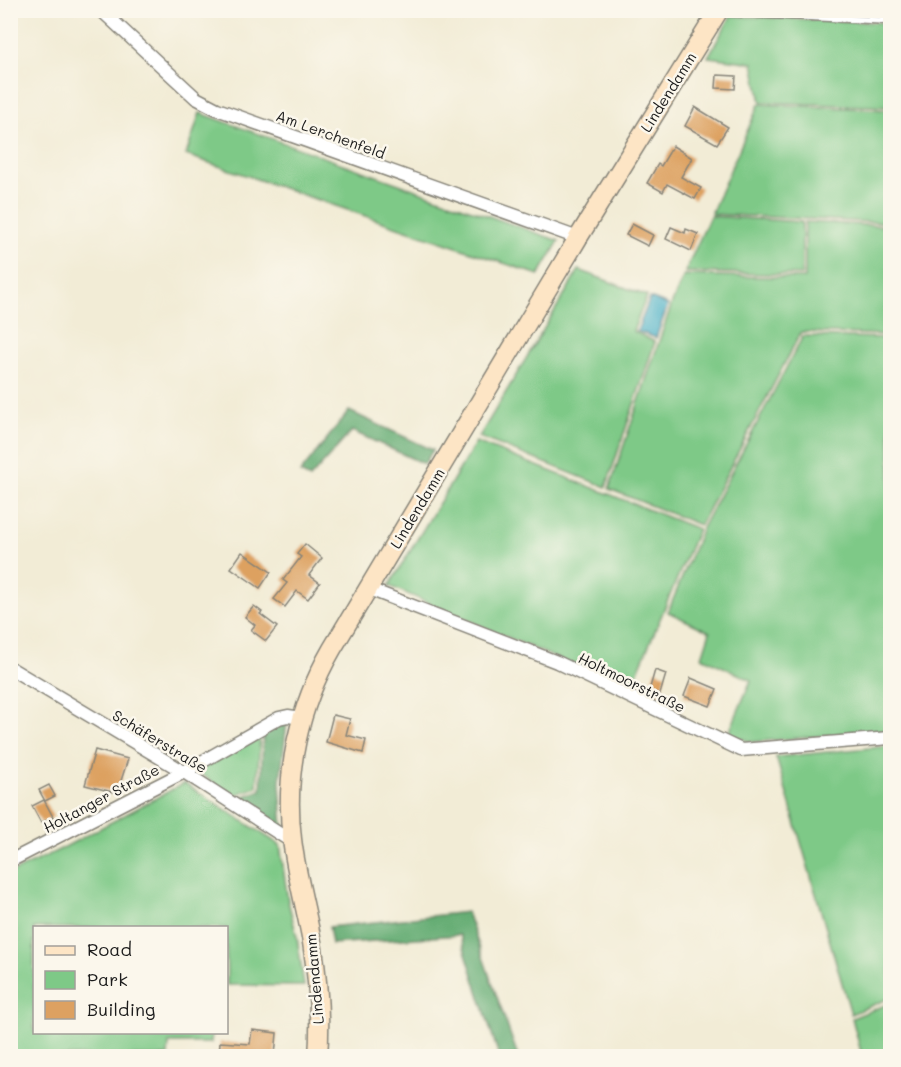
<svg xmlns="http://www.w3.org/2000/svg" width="901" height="1067" font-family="Mali,sans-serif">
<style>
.green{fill:#7ec987;stroke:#4d7252;stroke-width:1.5}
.forest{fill:#66ad74;stroke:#416448;stroke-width:1.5}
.water{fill:#48b0c7;stroke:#326672;stroke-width:1.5}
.building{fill:#dda161}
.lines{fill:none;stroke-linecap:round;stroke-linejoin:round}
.lane-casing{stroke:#878479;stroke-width:9}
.street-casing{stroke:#878479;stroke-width:15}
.secondary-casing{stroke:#878479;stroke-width:21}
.lane{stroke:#fff;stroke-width:6}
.street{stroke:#fff;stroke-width:12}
.secondary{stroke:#fde5c5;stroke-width:18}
.labels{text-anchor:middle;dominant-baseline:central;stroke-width:5;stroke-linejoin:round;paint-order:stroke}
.street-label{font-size:15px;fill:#1c1c1c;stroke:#fbf7ec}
</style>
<rect width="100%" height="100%" fill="#fbf7ec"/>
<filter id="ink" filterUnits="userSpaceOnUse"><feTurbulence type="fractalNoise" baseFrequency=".0167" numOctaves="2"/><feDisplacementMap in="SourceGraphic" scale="12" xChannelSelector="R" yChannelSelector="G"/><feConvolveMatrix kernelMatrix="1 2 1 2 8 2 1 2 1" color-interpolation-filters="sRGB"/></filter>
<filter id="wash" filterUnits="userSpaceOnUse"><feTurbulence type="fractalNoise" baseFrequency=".008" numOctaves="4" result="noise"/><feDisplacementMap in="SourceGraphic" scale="24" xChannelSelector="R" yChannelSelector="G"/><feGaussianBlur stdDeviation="1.35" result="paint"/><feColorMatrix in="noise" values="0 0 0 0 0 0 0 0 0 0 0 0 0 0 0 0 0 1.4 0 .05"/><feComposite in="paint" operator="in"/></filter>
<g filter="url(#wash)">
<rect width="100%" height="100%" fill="#f2ecd6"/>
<!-- green -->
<g class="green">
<path d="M731 16 890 23V107L761 102 753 63 708 57Z"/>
<path d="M759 104 890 110V223L711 214Z"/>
<path d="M200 113 559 241 539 275 186 155Z"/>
<path d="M710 216 802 222V275L685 272Z"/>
<path d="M805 222 890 226V335L801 332 700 525 609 489 672 303 684 275 805 278Z"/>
<path d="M579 270 647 296 633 331 655 342 606 487 479 437Z"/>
<path d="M803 336 890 338V730L752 742 728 735 751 680 702 657 710 632 668 612 702 528Z"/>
<path d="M476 442 698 529 630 690 389 586Z"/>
<path d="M260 735 257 787 232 796 194 769Z"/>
<path d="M890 746V998L851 1014 776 757Z"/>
<path d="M184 783 280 845 288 901 297 937 304 986 227 985 226 928H34V1032L212 1033 211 1043H169L168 1056H11V873L63 848Z"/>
<path d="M890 1003V1056H862L852 1018Z"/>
</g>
<!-- forest -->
<g class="forest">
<path d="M349 411 433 450 424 464 352 431 310 478 300 473Z"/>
<path d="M287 722 280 782 283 829 236 799 261 790 263 733Z"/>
<path d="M467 912 518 1056H499L460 935 332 944 329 927Z"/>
</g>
<!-- water -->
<path class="water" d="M650 298 668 305 656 338 637 331Z"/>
<g id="blocks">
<!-- building -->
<g class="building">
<path d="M717 75 736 76 735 89 716 88Z"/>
<path d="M695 107 728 127 717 144 685 126Z"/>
<path d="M673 146 692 158 681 177 701 188 695 199 667 184 663 192 647 183 658 164 661 166Z"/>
<path d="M632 224 653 235 648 246 626 235Z"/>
<path d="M671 227 685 233 686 229 698 234 691 251 666 239Z"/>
<path d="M305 544 322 558 309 575 320 583 308 599 297 591 285 607 274 599 287 583 283 580 301 557 297 554Z"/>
<path d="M242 552 271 572 260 588 231 568Z"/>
<path d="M254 606 262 612 260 614 277 627 266 641 251 630 255 625 245 617Z"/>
<path d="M655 670 666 674 660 694 649 691Z"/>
<path d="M691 678 717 689 710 706 684 696Z"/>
<path d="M333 715 350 719 346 735 366 740 363 753 326 742Z"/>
<path d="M95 750 128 759 117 793 85 785Z"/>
<path d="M49 785 55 796 45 801 39 790Z"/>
<path d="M44 800 53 817 41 823 32 806Z"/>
<path d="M252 1030 277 1033 275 1056H219L220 1042 250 1044Z"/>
</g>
</g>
</g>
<g filter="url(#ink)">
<use href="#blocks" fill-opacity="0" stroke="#878479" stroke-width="1.5"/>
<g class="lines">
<defs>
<path id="lane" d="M722 10 728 13 890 21"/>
<g id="street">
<path d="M101 10 196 98 217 109 578 238"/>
<path d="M369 589 557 662 741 750 890 738"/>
<path d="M10 668 184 772 286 838 292 839"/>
<path d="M10 861 184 772 279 718 288 716 302 718"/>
</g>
<path id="secondary" d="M318 1056C321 1018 318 980 312 942 306 908 296 874 292 839 284 773 299 706 332 649L578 238 719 10"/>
</defs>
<!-- lane casing -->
<use href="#lane" class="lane-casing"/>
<!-- street casing -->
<use href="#street" class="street-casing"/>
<!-- secondary casing -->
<use href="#secondary" class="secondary-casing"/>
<!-- lane -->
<use href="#lane" class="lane"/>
<!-- street -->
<use href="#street" class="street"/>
<!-- secondary -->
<use href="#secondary" class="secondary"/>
</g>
</g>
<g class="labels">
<!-- street labels -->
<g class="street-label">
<text transform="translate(668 92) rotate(-58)">Lindendamm</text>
<text transform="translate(331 134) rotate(20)">Am Lerchenfeld</text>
<text transform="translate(417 508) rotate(-59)">Lindendamm</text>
<text transform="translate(632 682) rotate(26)">Holtmoorstraße</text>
<text transform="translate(160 741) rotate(31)">Schäferstraße</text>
<text transform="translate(101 798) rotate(-28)">Holtanger Straße</text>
<text transform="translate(314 979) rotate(-95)">Lindendamm</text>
</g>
</g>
<!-- margin -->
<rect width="901" height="1067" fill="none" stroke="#fbf7ec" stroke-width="36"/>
<!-- legend -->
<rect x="33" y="926" width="195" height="108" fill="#fbf7ec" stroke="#a29f99" stroke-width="1.5"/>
<rect x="45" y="946" width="30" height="9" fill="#fde5c5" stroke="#a29f99" stroke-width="1.5"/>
<text x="87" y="956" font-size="18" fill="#1c1c1c">Road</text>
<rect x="45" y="971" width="30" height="18" fill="#7ec987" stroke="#a29f99" stroke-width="1.5"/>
<text x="87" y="986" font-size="18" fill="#1c1c1c">Park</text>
<rect x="45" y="1001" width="30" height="18" fill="#dda161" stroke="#a29f99" stroke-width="1.5"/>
<text x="87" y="1016" font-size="18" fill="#1c1c1c">Building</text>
</svg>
